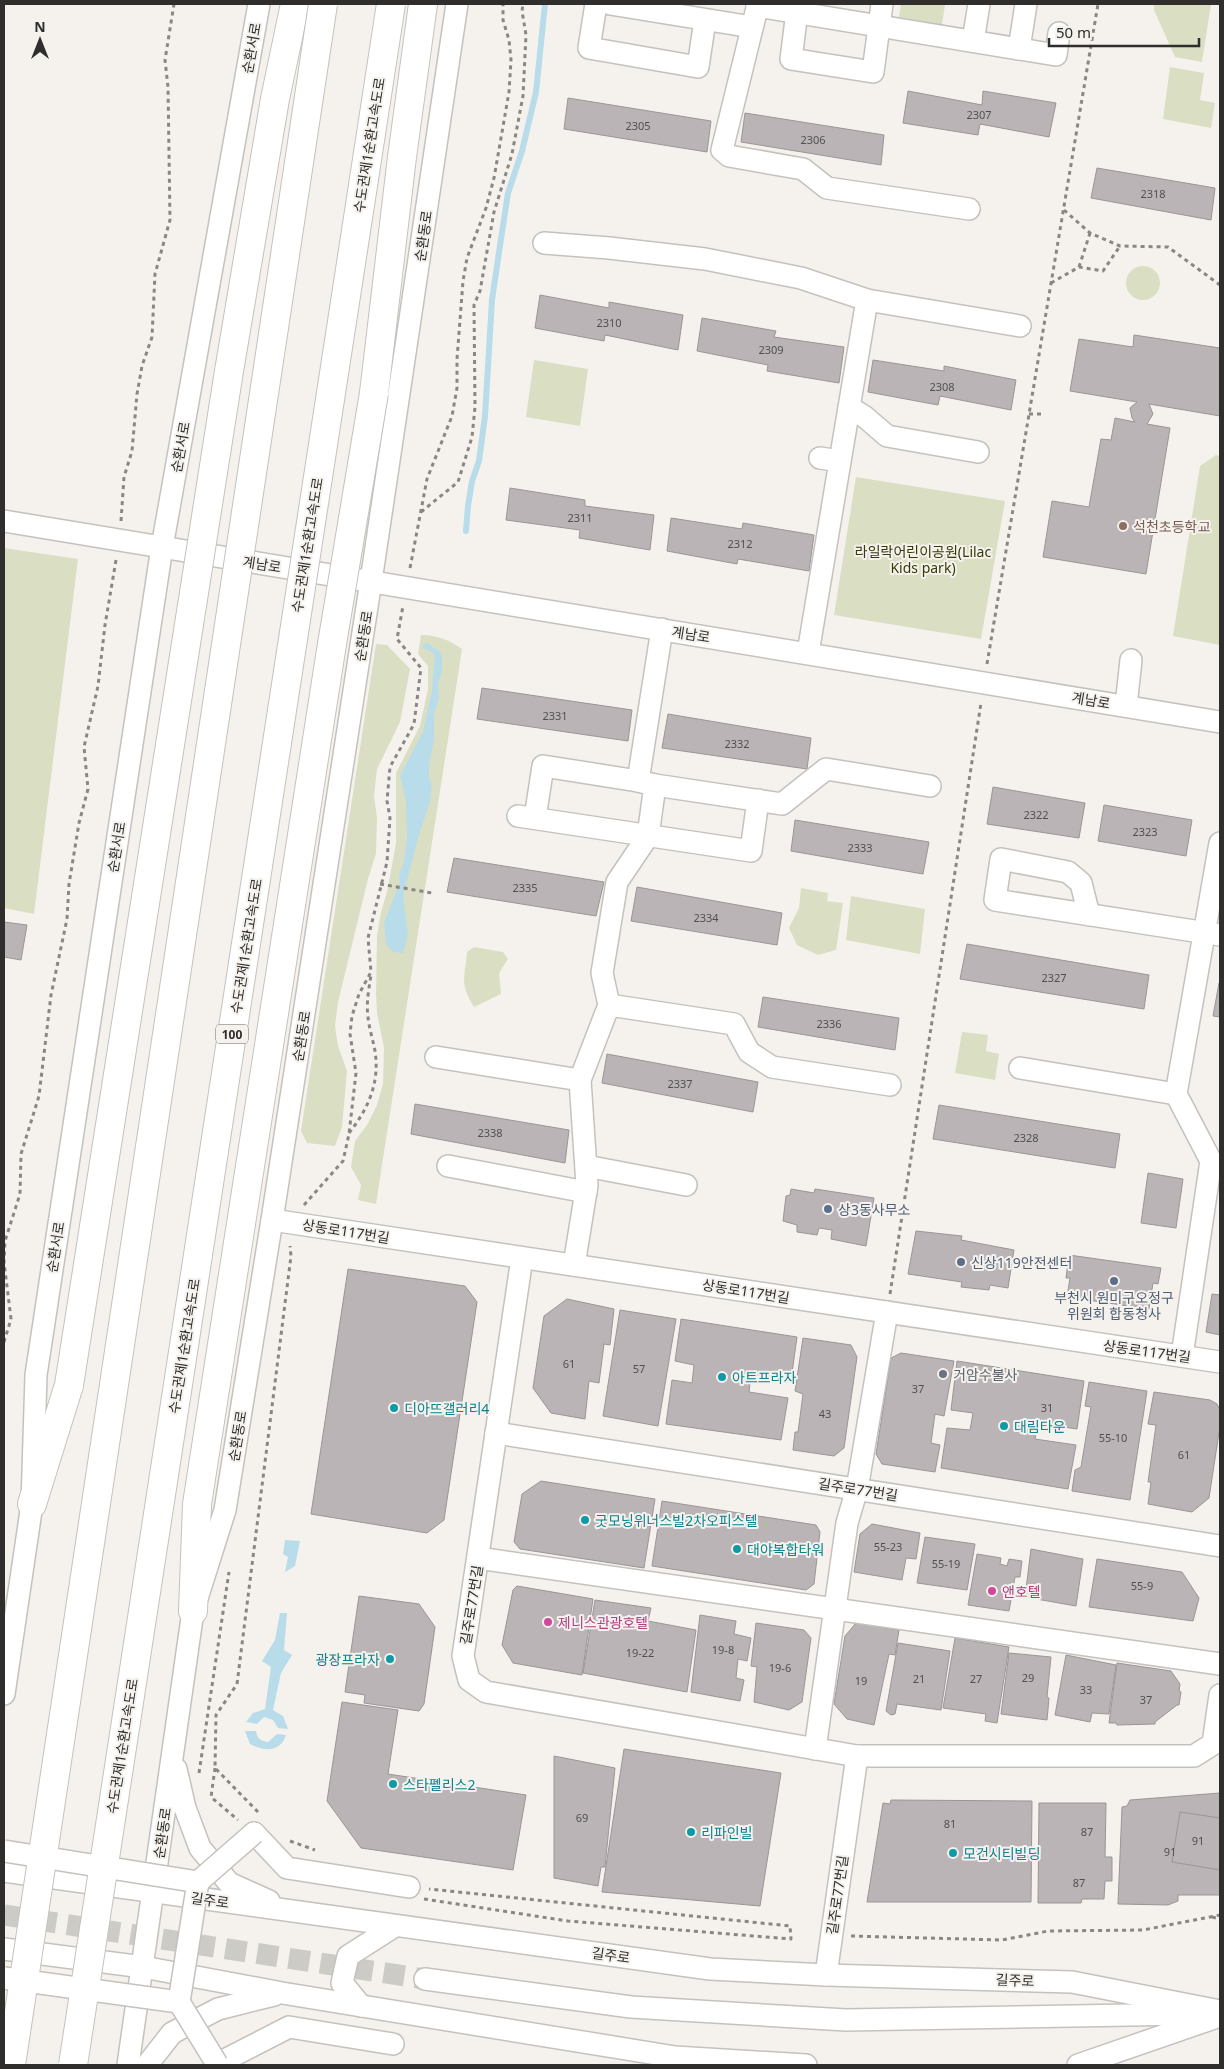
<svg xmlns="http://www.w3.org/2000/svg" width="1224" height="2069" font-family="'Noto Sans','Noto Sans KR',sans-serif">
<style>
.green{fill:#dadfc3}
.water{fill:#b8dce9}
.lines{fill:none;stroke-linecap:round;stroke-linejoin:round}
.stream{stroke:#b8dce9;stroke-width:6}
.building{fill:#bab4b7;stroke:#9b9598}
.minor-tunnel{stroke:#cdcbc6;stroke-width:21;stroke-dasharray:21 11;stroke-linecap:butt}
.minor-casing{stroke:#c5c2bd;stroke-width:24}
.highway-casing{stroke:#c5c2bd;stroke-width:30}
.path{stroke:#898783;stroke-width:3;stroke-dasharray:4 4;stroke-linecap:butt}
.minor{stroke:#fff;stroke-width:21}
.highway{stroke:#fff;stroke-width:28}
.minor-bridge-casing{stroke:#c5c2bd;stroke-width:24;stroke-linecap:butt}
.highway-bridge-casing{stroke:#c5c2bd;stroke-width:30;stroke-linecap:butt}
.minor-bridge{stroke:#fff;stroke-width:21}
.highway-bridge{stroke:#fff;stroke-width:28}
.education-dot{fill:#8d6e63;stroke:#f5f2ed;stroke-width:2}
.service-dot{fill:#5c6f8a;stroke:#f5f2ed;stroke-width:2}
.worship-dot{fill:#6b7280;stroke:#f5f2ed;stroke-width:2}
.culture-dot{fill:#0f9aa8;stroke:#f5f2ed;stroke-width:2}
.hotel-dot{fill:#d1479c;stroke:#f5f2ed;stroke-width:2}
.labels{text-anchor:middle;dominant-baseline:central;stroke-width:4;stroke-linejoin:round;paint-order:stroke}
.number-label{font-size:11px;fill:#52504f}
.shield{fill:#f5f2ed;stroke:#6a6966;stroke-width:1}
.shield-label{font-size:12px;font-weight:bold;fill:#2f2e2c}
.street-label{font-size:14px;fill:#2f2e2c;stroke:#f5f2ed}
.education-label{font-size:14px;fill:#785e54;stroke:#f5f2ed;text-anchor:start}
.park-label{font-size:14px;fill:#353a05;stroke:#f5f2ed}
.service-label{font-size:14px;fill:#4e5e75;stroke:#f5f2ed;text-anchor:start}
.worship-label{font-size:14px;fill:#5b616d;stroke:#f5f2ed;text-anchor:start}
.culture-label{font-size:14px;fill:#0d838f;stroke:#f5f2ed;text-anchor:start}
.hotel-label{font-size:14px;fill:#b23c85;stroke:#f5f2ed;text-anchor:start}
</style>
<rect width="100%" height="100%" fill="#f5f2ed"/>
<!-- green -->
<g class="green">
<path d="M901 4H945L942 25 899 17Z"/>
<path d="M1154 4H1211L1202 62 1175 57 1154 10Z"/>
<path d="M1170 67 1204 73 1200 100 1215 103 1211 128 1163 119Z"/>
<circle cx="1143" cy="283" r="17"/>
<path d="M534 360 588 369 580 426 526 417Z"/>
<path d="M1216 455 1220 456V645L1173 636 1200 466Z"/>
<path d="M856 477 1005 501 981 639 834 615Z"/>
<path d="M4 548 78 559 34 914 4 908Z"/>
<path d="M421 635C437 635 449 640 462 649L376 1204 358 1200 361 1185 351 1167 355 1141 367 1125 377 1105 383 1084 384 1048 377 1013 376 994 377 936 381 912 387 892 396 843V773L420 726 428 689V666L418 654Z"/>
<path d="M376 644 387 645 410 669 400 722 377 769 374 796 377 818 376 853 368 879 338 1002 335 1026 338 1046 347 1071 342 1127 335 1146 307 1143 301 1131Z"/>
<path d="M801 888 828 893 827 901 843 903 836 950 818 955 797 945 789 928 799 908Z"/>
<path d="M851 896 925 909 920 954 846 940Z"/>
<path d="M474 947 503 952 508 959 499 973 501 994 474 1007C459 982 465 979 467 952Z"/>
<path d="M962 1032 988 1035 986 1051 999 1054 995 1080 955 1073Z"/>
</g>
<!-- water -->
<g class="water">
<path d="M427 643 440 652 442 657V670L438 684 439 697 434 715V739L429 765V778L432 784 430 801 419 835 403 895 408 935 403 953 393 952 386 944 384 923 400 882 399 874 403 865 407 840 406 801 400 775 423 732 432 690 435 654 421 646Z"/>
<path d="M285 1540 300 1541 295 1566 285 1572 288 1557 283 1554Z"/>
<path d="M280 1613H287L284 1650 292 1655 281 1673 273 1710 283 1716 288 1729 278 1728 273 1720 264 1717 257 1724 246 1722 253 1713 265 1709 271 1667 262 1661 275 1640Z"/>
<path d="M245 1731H256C257 1739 261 1741 268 1742L277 1734 286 1735C281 1752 264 1752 250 1744Z"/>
</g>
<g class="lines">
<!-- stream -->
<path class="stream" d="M466 531 468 506 472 481 479 461 485 416 492 300 498 259 508 193 522 151 536 92 545 4"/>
</g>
<!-- building -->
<g class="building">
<path d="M908 91 982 105 983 91 1056 103 1049 137 980 124 978 135 903 123Z"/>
<path d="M568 98 711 121 707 152 564 129Z"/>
<path d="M745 113 884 135 881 165 741 142Z"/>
<path d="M1097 168 1215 188 1211 220 1091 198Z"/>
<path d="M540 295 609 308V302L683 315 678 350 605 335 604 341 535 328Z"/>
<path d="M702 318 776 331 774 337 844 347 839 383 767 371 768 365 697 351Z"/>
<path d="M1134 335 1220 348V416L1149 404 1153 414 1147 424 1170 428 1146 574 1043 557 1052 501 1089 507 1101 439 1111 440 1115 418 1135 422 1132 418 1130 408 1137 402 1070 391 1079 339 1133 347Z"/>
<path d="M873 360 944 371V366L1016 380 1011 410 940 396 938 405 868 392Z"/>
<path d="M510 488 585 500V506L654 515 650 550 579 538 580 530 506 520Z"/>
<path d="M671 518 742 529 743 523 814 535 809 571 738 559 737 564 667 551Z"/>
<path d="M482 688 632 710 628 741 477 719Z"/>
<path d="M668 714 811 738 807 769 662 748Z"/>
<path d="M993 787 1085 803 1079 838 987 824Z"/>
<path d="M1104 805 1192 820 1186 856 1098 841Z"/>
<path d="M795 820 929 842 923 874 791 851Z"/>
<path d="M454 858 604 882 596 916 447 892Z"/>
<path d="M637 887 782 913 777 945 631 921Z"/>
<path d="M4 922 27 925 21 960 4 957Z"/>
<path d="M967 944 1149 975 1144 1009 960 979Z"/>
<path d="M1219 983H1220V1017L1213 1016Z"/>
<path d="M763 997 899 1018 895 1050 758 1027Z"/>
<path d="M607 1054 758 1082 753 1112 602 1083Z"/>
<path d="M415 1104 569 1130 565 1163 411 1134Z"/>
<path d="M939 1105 1120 1134 1115 1168 933 1139Z"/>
<path d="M1148 1173 1183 1179 1176 1228 1141 1223Z"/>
<path d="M791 1189 814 1193 815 1189 874 1198 866 1246 831 1239 832 1230 819 1228 817 1235 797 1232V1225L783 1221 786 1196 790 1195Z"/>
<path d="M916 1231 962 1236 961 1240 1014 1250 1008 1288 990 1285 989 1290 961 1287 962 1282 908 1274Z"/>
<path d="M1069 1255 1161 1268 1158 1284 1153 1283 1149 1309 1067 1297 1070 1278H1066Z"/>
<path d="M348 1269 465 1286 477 1302 444 1520 427 1533 311 1514Z"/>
<path d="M1212 1294 1220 1295V1335L1206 1332Z"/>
<path d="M567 1299 614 1309 610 1345 604 1344 599 1383 589 1381 585 1419 551 1413 533 1388 544 1316Z"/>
<path d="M620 1310 676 1319 658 1426 603 1416Z"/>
<path d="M681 1319 797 1337 791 1380 751 1374 749 1392 788 1398 781 1440 666 1424 672 1380 692 1383 694 1365 675 1361Z"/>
<path d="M803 1338 851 1345 857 1357 844 1448 834 1456 793 1450 795 1432H798L803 1394 795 1391Z"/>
<path d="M901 1353 954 1361 944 1416 935 1414 931 1443 940 1445 935 1472 882 1464 876 1454 891 1358Z"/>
<path d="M957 1361 1084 1381 1077 1429 1038 1423 1035 1439 1076 1445 1068 1489 941 1468 947 1428 970 1430 973 1413 951 1410Z"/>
<path d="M1089 1382 1147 1391 1130 1500 1072 1491 1075 1470 1081 1467 1091 1407 1085 1406Z"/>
<path d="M1154 1392 1210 1400 1217 1404 1220 1410V1426L1209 1498 1192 1512 1148 1504 1151 1482H1148L1156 1425 1148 1424Z"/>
<path d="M541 1481 655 1499 644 1568 520 1549 514 1542 522 1494Z"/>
<path d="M662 1501 816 1525 820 1532 814 1584 806 1590 652 1566Z"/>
<path d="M872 1524 920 1533 916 1559 906 1558 902 1580 854 1572 860 1534Z"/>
<path d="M925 1537 975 1544 967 1590 917 1583Z"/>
<path d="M1031 1549 1083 1559 1076 1606 1025 1597Z"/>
<path d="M977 1554 1001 1558 1000 1564 1007 1566 1009 1559 1022 1561 1020 1577H1015L1009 1611 968 1605Z"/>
<path d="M1097 1559 1182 1572 1199 1598 1193 1621 1089 1607Z"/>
<path d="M517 1586 593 1599 582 1675 513 1663 502 1645 513 1590Z"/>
<path d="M359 1596 419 1604 435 1627 424 1704 419 1711 364 1703 365 1695 345 1692Z"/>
<path d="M595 1600 651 1608 648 1621 696 1630 687 1692 583 1673Z"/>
<path d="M700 1615 736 1621 734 1634 751 1638 747 1661 738 1659 736 1678 744 1680 740 1701 691 1692Z"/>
<path d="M756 1623 804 1630 811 1638 802 1702 789 1710 754 1702 757 1667 751 1666Z"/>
<path d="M856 1623 899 1630 895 1655 889 1654 874 1725 847 1719 834 1704 845 1636Z"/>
<path d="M955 1638 1009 1647 997 1723 985 1721 986 1714 943 1708Z"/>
<path d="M898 1643 950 1651 941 1710 897 1704 895 1714 891 1715 886 1711Z"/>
<path d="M1009 1653 1051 1657 1047 1697 1049 1698 1047 1720 1001 1714Z"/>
<path d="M1066 1655 1116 1665 1109 1714 1092 1713 1090 1722 1055 1715Z"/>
<path d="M1117 1663 1171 1671 1180 1684 1179 1691 1181 1692 1179 1705H1177L1155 1722V1724L1117 1725 1116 1723H1109Z"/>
<path d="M342 1702 398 1710 388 1774 526 1795 513 1870 361 1848 327 1801Z"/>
<path d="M624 1749 781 1773 760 1906 602 1892Z"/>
<path d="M554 1756 615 1768 605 1867H601L598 1886 554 1878Z"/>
<path d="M1220 1793V1895H1178V1901L1168 1905 1118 1904 1122 1807 1127 1806 1130 1800Z"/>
<path d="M891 1800 1032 1801 1031 1902H867L883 1803 890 1804Z"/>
<path d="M1039 1803H1106L1105 1857H1112V1881H1105L1104 1899H1082L1081 1903H1038Z"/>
<path d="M1180 1812 1220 1818V1870L1172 1862Z"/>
</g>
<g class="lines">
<!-- minor-tunnel -->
<path class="minor-tunnel" d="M4 1915 425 1979"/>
<defs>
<g id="minor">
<path d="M596 4 589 48 698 67 705 20"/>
<path d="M610 4 752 27"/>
<path d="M758 4 722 150 729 156 803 169 827 188 969 209"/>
<path d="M798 4 791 59 873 72 882 4"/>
<path d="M757 6 1056 55 1059 33"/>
<path d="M973 41 979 4"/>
<path d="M1019 49 1026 4"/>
<path d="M544 243 609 248 705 259 801 278 867 300 1020 326"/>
<path d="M849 407 865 417 887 436 978 452"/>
<path d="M820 458 840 461"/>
<path d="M4 521 1220 722"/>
<path d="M808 653 867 300"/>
<path d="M1126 706 1131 660"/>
<path d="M655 785 782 804 826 769 930 786"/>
<path d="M518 816 751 851 758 800"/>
<path d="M535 818 543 766 638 781"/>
<path d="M1089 915 1081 883 1068 872 1001 859 995 900 1220 935"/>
<path d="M609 1005 734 1024 749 1052 772 1067 890 1085"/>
<path d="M436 1057 580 1080"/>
<path d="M1020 1068 1176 1094"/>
<path d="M448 1166 586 1192"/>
<path d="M586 1166 686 1185"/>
<path d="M272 1220 1220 1362"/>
<path d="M522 1258 463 1656 469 1680 486 1692 857 1756H1194L1213 1744 1220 1695"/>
<path d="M574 1265 587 1185 580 1080 609 1005 602 973 617 882 648 836 655 785 638 781 662 629"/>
<path d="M1182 1356 1211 1161 1176 1094 1220 843"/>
<path d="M496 1433 1220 1546"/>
<path d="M478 1558 1220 1664"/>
<path d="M4 1694 32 1504 36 1375 162 547 259 4"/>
<path d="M815 1749 847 1523 857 1489 887 1312"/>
<path d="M176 1769 185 1808 200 1848 229 1883 269 1901"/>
<path d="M254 1833 287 1868 409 1887"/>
<path d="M4 1871 710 1969 826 1975 1072 1982 1220 2011"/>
<path d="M4 1949 143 1967 282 1993 675 2057 806 2065"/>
<path d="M826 1975 857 1756"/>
<path d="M425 1979 631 2007 846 2020 1187 2014"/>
<path d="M361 2006 342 1983 348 1956 395 1926"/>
<path d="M217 2064 289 2027 393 2044"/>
<path d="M128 2065 193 1611 225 1510 272 1220 371 581 457 4"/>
<path d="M147 2065 172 2033 218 2009 274 1995"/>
<path d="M1078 2065 1220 2016"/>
</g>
<g id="highway">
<path d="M229 371 275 99 295 4"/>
<path d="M374 393 402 157 423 4"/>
<path d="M32 1504 69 1385"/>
<path d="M193 1611 197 1504 332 644"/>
</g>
</defs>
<!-- minor casing -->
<use href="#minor" class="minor-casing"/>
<!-- highway casing -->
<use href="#highway" class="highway-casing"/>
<!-- path -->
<g class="path">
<path d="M1064 210 1090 233 1120 246 1168 247 1220 285"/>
<path d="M1079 267 1090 233"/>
<path d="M1051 283 1079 267 1103 271 1120 246"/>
<path d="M1029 414H1044"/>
<path d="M421 512 458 482 472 437 475 407 474 305 480 291 494 212 512 154 523 96 526 35 522 11 523 4"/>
<path d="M121 521 124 477 132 451 137 394 142 366 152 337 155 274 170 220 168 87 165 60 174 4"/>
<path d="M410 568 427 479 452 416 457 388V359L463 281 467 258 486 208 494 178 509 92 511 60 509 40 503 20V4"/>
<path d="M987 664 1098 4"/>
<path d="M380 884 432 893"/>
<path d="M349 1133C368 1109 380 1083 375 1051 373 1040 369 1028 368 1017 366 1003 369 988 371 975"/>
<path d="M304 1205 343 1161 349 1134 356 1073 350 1034 352 1016 359 994 371 972 368 938 387 862 390 818 387 801 390 767 414 724 421 668 397 639 403 606"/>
<path d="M890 1294 981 703"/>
<path d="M4 1342 11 1319 4 1262 5 1241 20 1194 21 1154 39 1096 51 995 67 919 69 884 79 823 88 789 84 747 98 686 105 625 116 560"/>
<path d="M215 1768 211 1797 238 1820"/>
<path d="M199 1773 229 1572"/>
<path d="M258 1812 215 1768 216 1715 237 1684 291 1256 290 1246"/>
<path d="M290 1841 315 1850"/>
<path d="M424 1899 568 1921 791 1939 790 1926 429 1889"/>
<path d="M1212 1917 1220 1919"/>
<path d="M851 1936 1002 1940 1048 1931 1143 1930 1220 1915"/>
</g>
<!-- minor -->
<use href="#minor" class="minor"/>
<!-- highway -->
<use href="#highway" class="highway"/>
<defs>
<g id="minor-bridge">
<path d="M4 1851 198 1882 254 1833"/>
<path d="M4 1978 179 2002 217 2064"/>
<path d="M179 2002 198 1882"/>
</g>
<g id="highway-bridge">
<path d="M332 644 374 393"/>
<path d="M69 1385 229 371"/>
<path d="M11 2065 323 4"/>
<path d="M73 2065 391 4"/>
</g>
</defs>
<!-- minor-bridge casing -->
<use href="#minor-bridge" class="minor-bridge-casing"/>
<!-- highway-bridge casing -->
<use href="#highway-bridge" class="highway-bridge-casing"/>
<!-- minor-bridge -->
<use href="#minor-bridge" class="minor-bridge"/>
<!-- highway-bridge -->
<use href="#highway-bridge" class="highway-bridge"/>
</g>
<!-- markers -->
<circle class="education-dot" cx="1123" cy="526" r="5"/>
<g class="service-dot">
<circle cx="828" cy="1209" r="5"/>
<circle cx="961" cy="1262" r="5"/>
<circle cx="1114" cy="1281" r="5"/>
</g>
<circle class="worship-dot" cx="943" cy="1374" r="5"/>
<g class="culture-dot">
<circle cx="722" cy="1377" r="5"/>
<circle cx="394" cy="1408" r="5"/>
<circle cx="1004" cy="1426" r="5"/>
<circle cx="585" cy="1520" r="5"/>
<circle cx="737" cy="1549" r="5"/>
<circle cx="390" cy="1659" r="5"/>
<circle cx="393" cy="1784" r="5"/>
<circle cx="691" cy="1832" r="5"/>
<circle cx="953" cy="1853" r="5"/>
</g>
<g class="hotel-dot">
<circle cx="992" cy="1591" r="5"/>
<circle cx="548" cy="1622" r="5"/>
</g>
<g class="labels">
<!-- number labels -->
<g class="number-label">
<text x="979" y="114">2307</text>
<text x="638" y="125">2305</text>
<text x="813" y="139">2306</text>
<text x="1153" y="193">2318</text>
<text x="609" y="322">2310</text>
<text x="771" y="349">2309</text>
<text x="942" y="386">2308</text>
<text x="580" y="517">2311</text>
<text x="740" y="543">2312</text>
<text x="555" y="715">2331</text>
<text x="737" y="743">2332</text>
<text x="1036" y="814">2322</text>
<text x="1145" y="831">2323</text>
<text x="860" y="847">2333</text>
<text x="525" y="887">2335</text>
<text x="706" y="917">2334</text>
<text x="1054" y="977">2327</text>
<text x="829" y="1023">2336</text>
<text x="680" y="1083">2337</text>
<text x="490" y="1132">2338</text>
<text x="1026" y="1137">2328</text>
<text x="569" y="1363">61</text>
<text x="639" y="1368">57</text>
<text x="918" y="1388">37</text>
<text x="1047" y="1407">31</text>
<text x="825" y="1413">43</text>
<text x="1113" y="1437">55-10</text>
<text x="1184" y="1454">61</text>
<text x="888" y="1546">55-23</text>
<text x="946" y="1563">55-19</text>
<text x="1142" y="1585">55-9</text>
<text x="723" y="1649">19-8</text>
<text x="640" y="1652">19-22</text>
<text x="780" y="1667">19-6</text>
<text x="1028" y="1677">29</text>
<text x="919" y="1678">21</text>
<text x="976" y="1678">27</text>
<text x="861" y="1680">19</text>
<text x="1086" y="1689">33</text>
<text x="1146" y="1699">37</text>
<text x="582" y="1817">69</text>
<text x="950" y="1823">81</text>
<text x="1087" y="1831">87</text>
<text x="1198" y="1840">91</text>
<text x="1170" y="1851">91</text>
<text x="1079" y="1882">87</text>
</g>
<!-- shield labels -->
<rect class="shield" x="216" y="1024.5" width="32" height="19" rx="4"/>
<g class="shield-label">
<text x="232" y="1034">100</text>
</g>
<!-- street labels -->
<g class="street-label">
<text transform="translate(251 48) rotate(-80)">순환서로</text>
<text transform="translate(369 145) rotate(-81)">수도권제1순환고속도로</text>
<text transform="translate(423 236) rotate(-82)">순환동로</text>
<text transform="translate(180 447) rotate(-80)">순환서로</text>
<text transform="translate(307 545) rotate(-81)">수도권제1순환고속도로</text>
<text transform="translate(262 564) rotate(9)">계남로</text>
<text transform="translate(691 634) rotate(9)">계남로</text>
<text transform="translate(363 636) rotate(-81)">순환동로</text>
<text transform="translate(1091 700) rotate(10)">계남로</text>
<text transform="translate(116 847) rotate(-81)">순환서로</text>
<text transform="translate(246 946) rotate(-81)">수도권제1순환고속도로</text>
<text transform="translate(301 1036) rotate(-81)">순환동로</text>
<text transform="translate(346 1231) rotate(9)">상동로117번길</text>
<text transform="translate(55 1247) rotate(-81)">순환서로</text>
<text transform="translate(746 1291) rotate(9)">상동로117번길</text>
<text transform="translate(184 1346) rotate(-81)">수도권제1순환고속도로</text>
<text transform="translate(1147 1351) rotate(8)">상동로117번길</text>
<text transform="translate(237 1436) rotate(-81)">순환동로</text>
<text transform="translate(858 1489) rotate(9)">길주로77번길</text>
<text transform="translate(471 1605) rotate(-81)">길주로77번길</text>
<text transform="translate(122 1746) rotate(-81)">수도권제1순환고속도로</text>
<text transform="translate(162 1833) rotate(-82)">순환동로</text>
<text transform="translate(837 1895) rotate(-82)">길주로77번길</text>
<text transform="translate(210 1900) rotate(8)">길주로</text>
<text transform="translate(611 1955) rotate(8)">길주로</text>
<text transform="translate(1015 1980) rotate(2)">길주로</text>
</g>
<!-- education labels -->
<g class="education-label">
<text x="1133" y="526">석천초등학교</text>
</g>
<!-- park labels -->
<g class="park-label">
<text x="923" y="551">라일락어린이공원(Lilac<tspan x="923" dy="16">Kids park)</tspan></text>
</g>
<!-- service labels -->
<g class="service-label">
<text x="838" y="1209">상3동사무소</text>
<text x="971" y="1262">신상119안전센터</text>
<text x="1114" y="1297" text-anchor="middle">부천시 원미구오정구<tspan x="1114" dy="16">위원회 합동청사</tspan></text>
</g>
<!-- worship labels -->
<g class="worship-label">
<text x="953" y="1374">거암수불사</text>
</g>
<!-- culture labels -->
<g class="culture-label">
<text x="732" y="1377">아트프라자</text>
<text x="404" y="1408">디아뜨갤러리4</text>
<text x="1014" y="1426">대림타운</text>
<text x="595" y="1520">굿모닝위너스빌2차오피스텔</text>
<text x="747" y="1549">대야복합타워</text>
<text x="380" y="1659" text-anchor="end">광장프라자</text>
<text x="403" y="1784">스타펠리스2</text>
<text x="701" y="1832">리파인빌</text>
<text x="963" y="1853">모건시티빌딩</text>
</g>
<!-- hotel labels -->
<g class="hotel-label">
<text x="1002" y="1591">앤호텔</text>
<text x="558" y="1622">제니스관광호텔</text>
</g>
</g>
<!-- border -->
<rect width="1224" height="2069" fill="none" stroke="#2f2e2c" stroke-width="10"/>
<!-- north arrow -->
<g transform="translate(40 40)" stroke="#f5f2ed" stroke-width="4" paint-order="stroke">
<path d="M0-4L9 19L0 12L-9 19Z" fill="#2f2e2c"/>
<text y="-8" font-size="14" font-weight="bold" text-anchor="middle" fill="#2f2e2c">N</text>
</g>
<!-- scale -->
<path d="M1049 38v8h150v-8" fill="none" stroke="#2f2e2c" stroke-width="2.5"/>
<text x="1056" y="38" font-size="15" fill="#2f2e2c" stroke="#f5f2ed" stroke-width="4" paint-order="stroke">50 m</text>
</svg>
